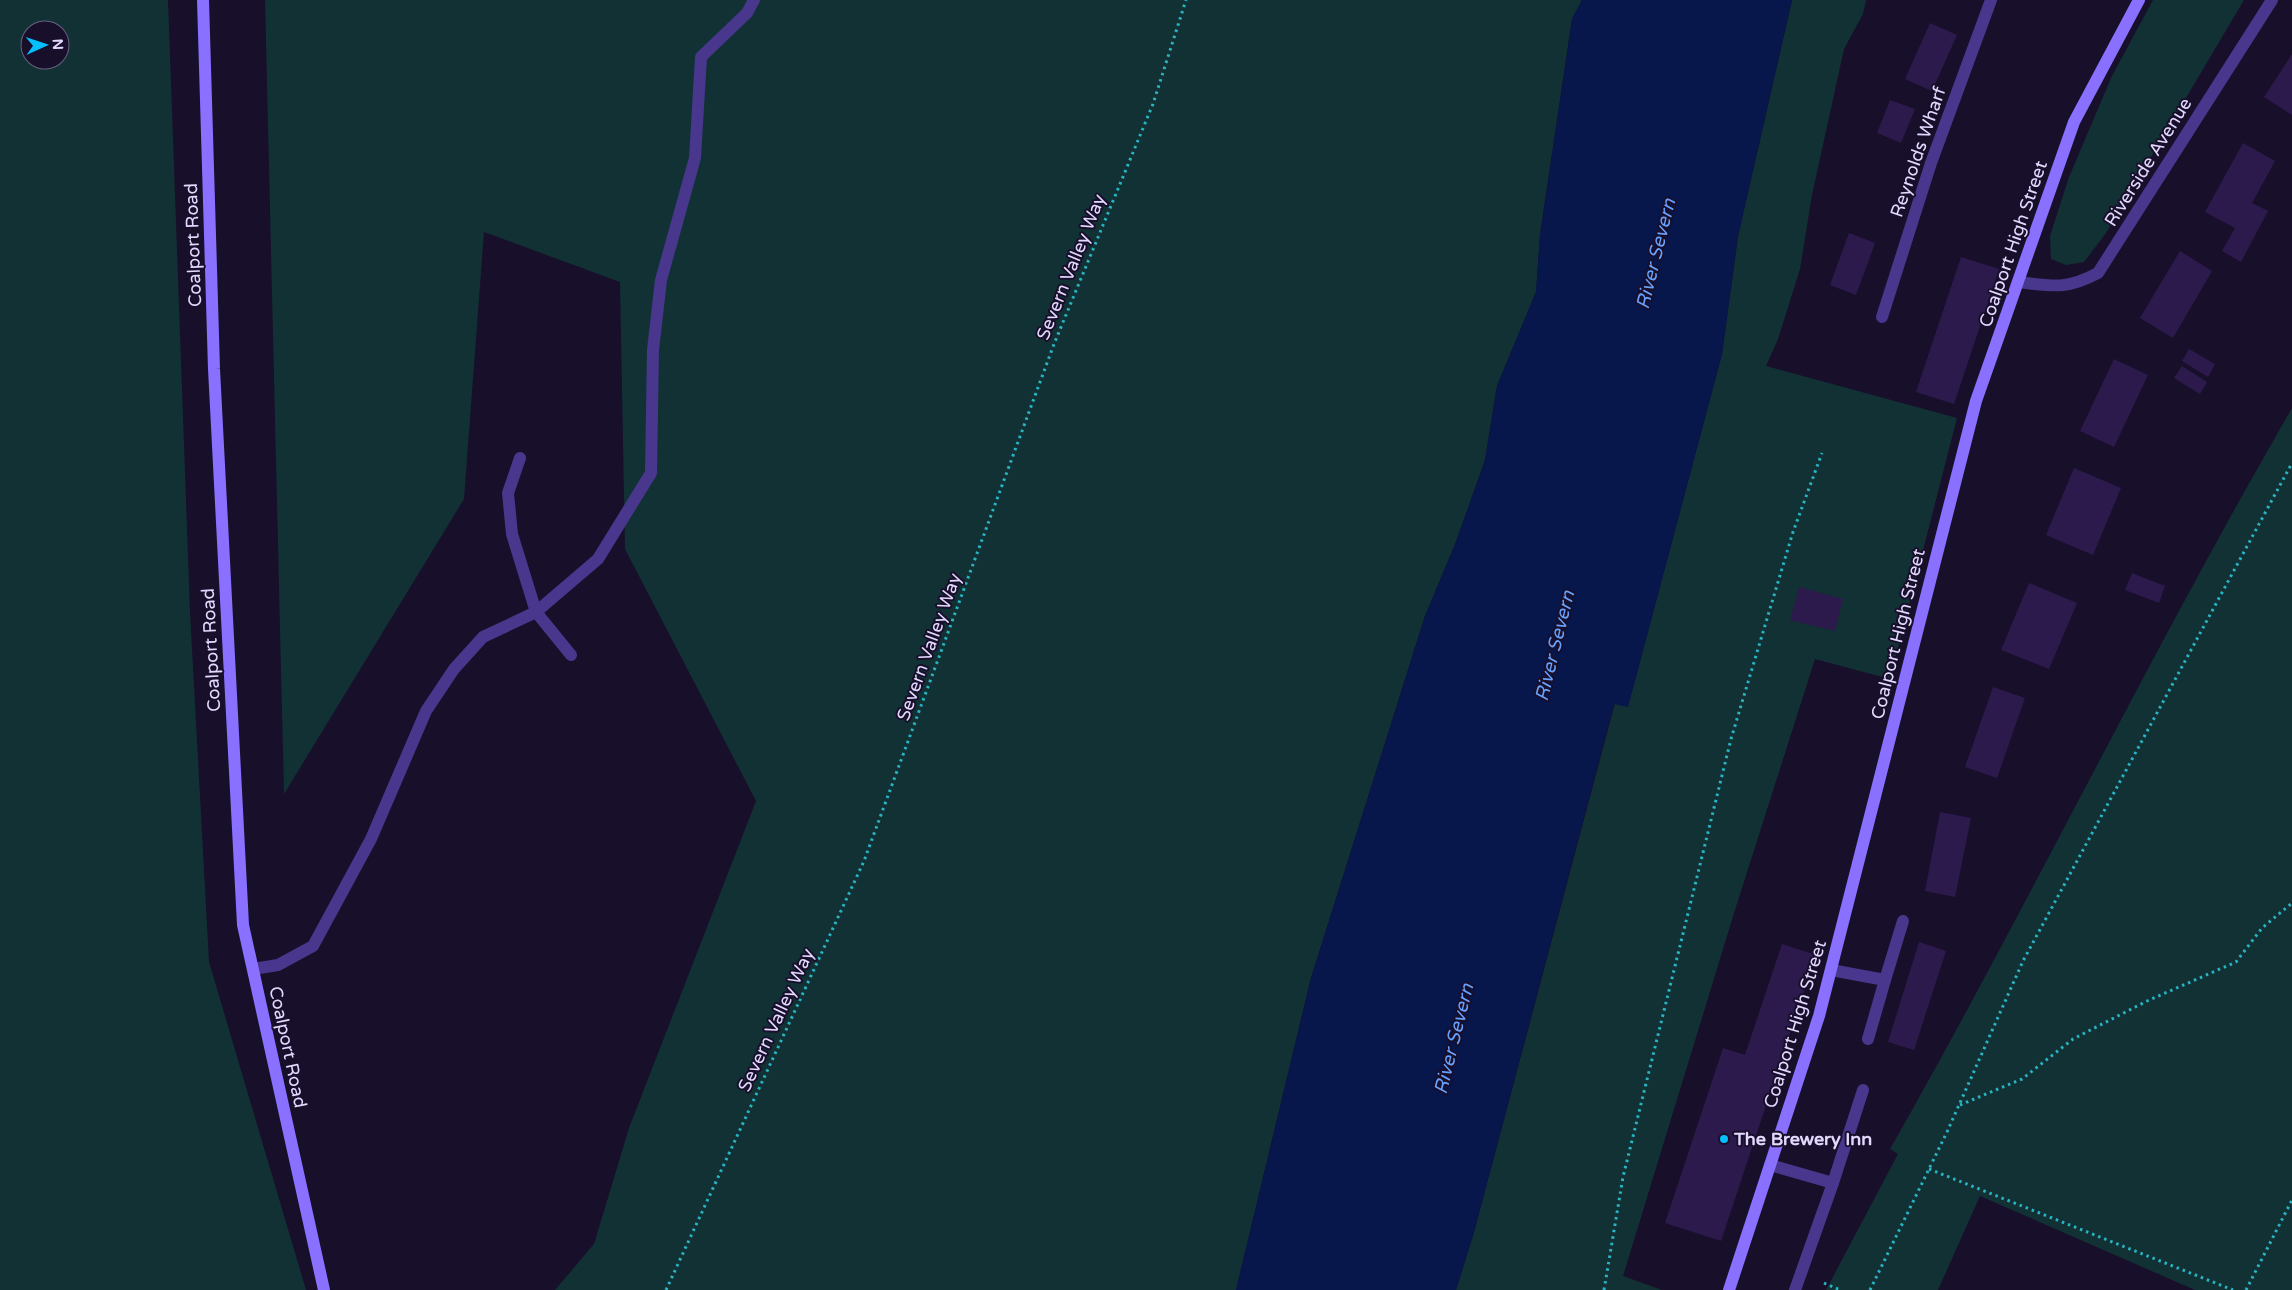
<svg xmlns="http://www.w3.org/2000/svg" width="2292" height="1290" font-family="'Varela Round',sans-serif">
<style>
.green{fill:#123135;fill-rule:evenodd}
.water{fill:#07164b}
.building{fill:#2c1a4d}
.lines{fill:none;stroke-linecap:round;stroke-linejoin:round}
.path{stroke:#29b4c3;stroke-width:3;stroke-dasharray:2.5 4;stroke-linecap:butt}
.lane{stroke:#48378c;stroke-width:12}
.street{stroke:#48378c;stroke-width:12}
.secondary{stroke:#8970ff;stroke-width:12}
.poi-dot{fill:#05bfff;stroke:#180f2b;stroke-width:2}
.labels{text-anchor:middle;dominant-baseline:central;stroke-width:4;stroke-linejoin:round;paint-order:stroke}
.street-label{font-size:18px;fill:#e3d9ff;stroke:#180f2b}
.poi-label{font-size:18px;font-weight:bold;fill:#e3d9ff;stroke:#180f2b;text-anchor:start}
.water-label{font-size:19px;font-style:italic;fill:#67a1ff;stroke:#180f2b}
</style>
<rect width="100%" height="100%" fill="#180f2b"/>
<!-- green -->
<g class="green">
<path d="M0 0H168L190 612 209 962 306 1290H0ZM30 30H60V60H30Z"/>
<path d="M265 0H1582L1572 19 1540 235 1536 292 1497 386 1485 460 1456 542 1425 616 1311 978 1236 1290H555L594 1244 629 1128 756 801 625 549 620 282 484 232 464 499 284 794Z"/>
<path d="M1792 0H1866L1863 14 1844 49 1812 195 1800 269 1778 339 1766 366 1957 418 1890 679 1815 659 1735 910 1623 1276 1662 1290H1456L1474 1232 1615 703 1628 706 1722 354 1738 236Z"/>
<path d="M2153 0H2244L2106 233 2084 262 2066 265 2051 259 2050 236 2069 177 2112 76Z"/>
<path d="M2292 408V1290H2195L1980 1196 1938 1290H1826L1898 1154 1890 1149C2029 905 2151 651 2292 408Z"/>
</g>
<!-- water -->
<path class="water" d="M1582 0H1792L1738 236 1722 354 1628 707 1614 704 1474 1232 1456 1290H1236L1311 978 1425 616 1456 542 1485 460 1497 386 1536 292 1540 235 1572 19Z"/>
<!-- building -->
<g class="building">
<path d="M1930 23 1957 35 1932 91 1905 79Z"/>
<path d="M2292 54V115L2264 97Z"/>
<path d="M1890 100 1915 109 1901 143 1877 133Z"/>
<path d="M2243 143 2275 161 2252 203 2268 211 2241 262 2222 251 2235 228 2205 212Z"/>
<path d="M1849 233 1875 243 1856 295 1830 285Z"/>
<path d="M2180 251 2212 271 2173 338 2140 318Z"/>
<path d="M1961 257 1999 269 1954 404 1916 392Z"/>
<path d="M2189 349 2215 364 2208 377 2182 361Z"/>
<path d="M2114 359 2148 375 2114 447 2080 431Z"/>
<path d="M2182 366 2207 382 2200 394 2174 378Z"/>
<path d="M2074 468 2121 488 2093 555 2046 535Z"/>
<path d="M2132 573 2165 586 2159 603 2125 590Z"/>
<path d="M2029 583 2077 603 2049 669 2001 650Z"/>
<path d="M1799 587 1843 599 1835 631 1790 620Z"/>
<path d="M1993 687 2025 698 1997 778 1965 767Z"/>
<path d="M1940 812 1971 818 1955 897 1925 891Z"/>
<path d="M1919 942 1946 951 1914 1050 1888 1042Z"/>
<path d="M1782 944 1816 955 1721 1241 1665 1223 1723 1048 1745 1055Z"/>
</g>
<g class="lines">
<!-- path -->
<g class="path">
<path d="M1960 1105 2022 1079 2073 1039 2147 1001 2236 962 2262 928 2292 903"/>
<path d="M1929 1169 2233 1290"/>
<path d="M1824 1283 1840 1290"/>
<path d="M666 1290 864 861 1054 344 1153 104 1186 0"/>
<path d="M1604 1290 1623 1177 1731 739 1793 532 1822 453"/>
<path d="M1870 1290 1947 1132 2023 961 2292 463"/>
<path d="M2246 1290 2292 1200"/>
</g>
<!-- lane -->
<g class="lane">
<path d="M520 458 508 493 512 534 536 612 571 655"/>
<path d="M253 969 278 965 313 946 371 839 426 711 454 669 483 637 536 612 598 559 651 473 653 350 661 280 695 158 701 57 747 13 754 0"/>
<path d="M1831 970 1885 980 1903 921"/>
<path d="M1868 1039 1885 980"/>
<path d="M1770 1165 1833 1183 1863 1090"/>
<path d="M1795 1290 1833 1183"/>
</g>
<!-- street -->
<g class="street">
<path d="M2018 282C2053 286 2066 290 2098 273L2272 0"/>
<path d="M1882 317 1931 163 1991 0"/>
</g>
<!-- secondary -->
<g class="secondary">
<path d="M203 0 214 369 243 925 324 1290"/>
<path d="M1729 1290 1819 1016 1976 401 2074 122 2139 0"/>
</g>
</g>
<!-- markers -->
<circle class="poi-dot" cx="1724" cy="1139" r="5"/>
<g class="labels">
<!-- street labels -->
<g class="street-label">
<text transform="translate(1918 152) rotate(-71)">Reynolds Wharf</text>
<text transform="translate(2148 162) rotate(-58)">Riverside Avenue</text>
<text transform="translate(2013 244) rotate(-71)">Coalport High Street</text>
<text transform="translate(193 245) rotate(-92)">Coalport Road</text>
<text transform="translate(1071 267) rotate(-68)">Severn Valley Way</text>
<text transform="translate(1898 634) rotate(-76)">Coalport High Street</text>
<text transform="translate(929 647) rotate(-70)">Severn Valley Way</text>
<text transform="translate(211 650) rotate(-93)">Coalport Road</text>
<text transform="translate(776 1020) rotate(-65)">Severn Valley Way</text>
<text transform="translate(1795 1024) rotate(-73)">Coalport High Street</text>
<text transform="translate(288 1047) rotate(78)">Coalport Road</text>
</g>
<!-- poi labels -->
<g class="poi-label">
<text x="1734" y="1139">The Brewery Inn</text>
</g>
<!-- water labels -->
<g class="water-label">
<text transform="translate(1656 254) rotate(-76)">River Severn</text>
<text transform="translate(1555 646) rotate(-76)">River Severn</text>
<text transform="translate(1454 1039) rotate(-76)">River Severn</text>
</g>
</g>
<!-- north arrow -->
<g transform="translate(45 45) rotate(87)"><circle r="24" fill="#180f2b" stroke="#696080"/>
<path d="M0-4L9 19L0 12L-9 19Z" fill="#05bfff"/>
<text y="-8" font-size="14" font-weight="bold" text-anchor="middle" fill="#e3d9ff">N</text>
</g>
</svg>
